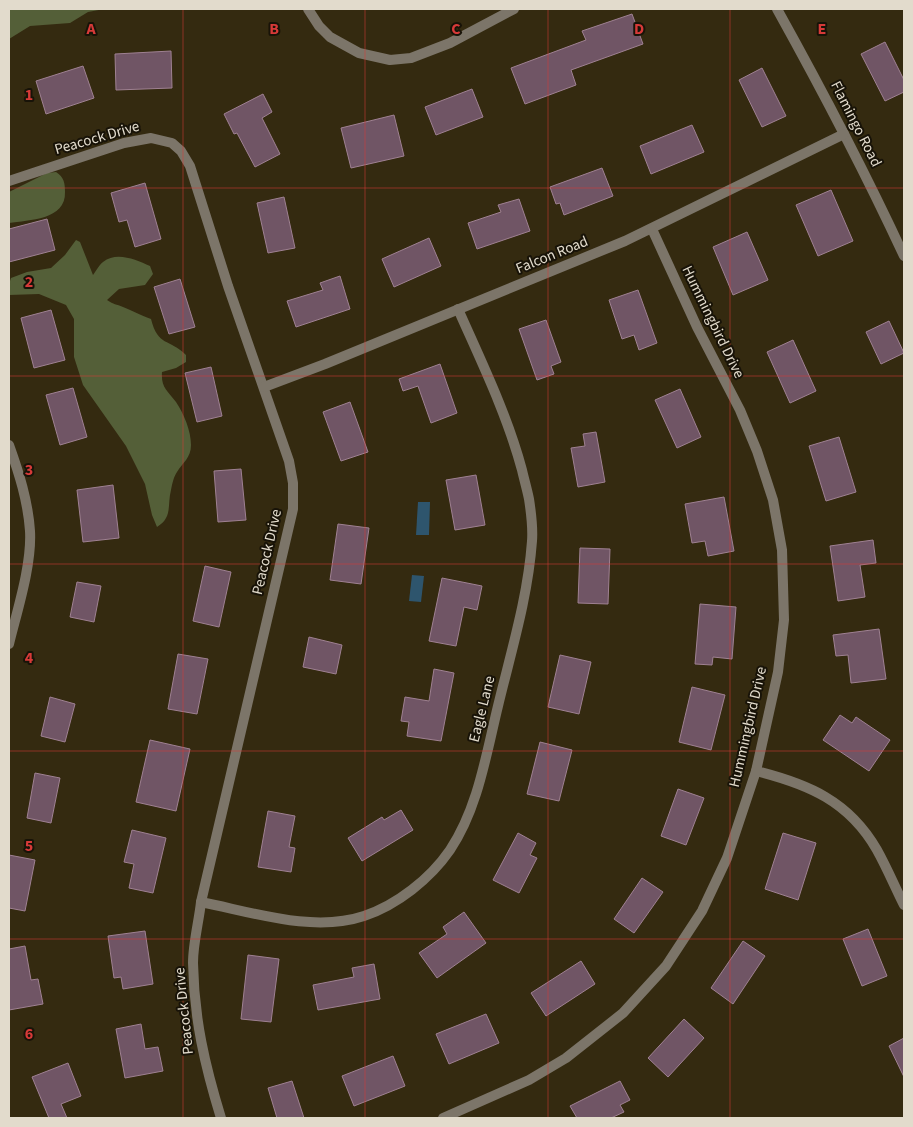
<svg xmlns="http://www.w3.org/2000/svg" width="913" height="1127" font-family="'Source Sans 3',sans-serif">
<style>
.forest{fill:#545f38}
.water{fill:#2e556d}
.building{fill:#705565;stroke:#9f8192}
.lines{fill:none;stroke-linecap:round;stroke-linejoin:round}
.minor{stroke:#7c7569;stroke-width:10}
.grid{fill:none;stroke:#d73a38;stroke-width:1;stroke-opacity:0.55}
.labels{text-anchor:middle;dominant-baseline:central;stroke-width:4;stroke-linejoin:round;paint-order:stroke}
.street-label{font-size:15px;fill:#e2dbcc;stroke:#181308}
.grid-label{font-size:16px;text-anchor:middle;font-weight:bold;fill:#d73a38;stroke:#181308;stroke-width:4;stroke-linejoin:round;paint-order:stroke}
</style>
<rect width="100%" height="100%" fill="#342a10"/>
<!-- forest -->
<g class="forest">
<path d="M9 9H104L88 12 70 23 30 26 9 39Z"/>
<path d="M56 172C64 177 65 183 65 192 66 220 29 220 9 223V192L47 173Z"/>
<path d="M76 240 80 242 93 275C96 271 99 265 103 262 117 251 136 260 150 266L153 274 145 285 119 289 107 300C114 305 116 304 123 307 133 311 140 315 151 319 158 347 169 338 186 355V362L176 368 162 372C161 388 167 390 176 402 184 414 191 431 191 445 191 458 183 462 177 472 174 476 172 484 171 490 167 505 173 517 157 527L152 515 145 484 126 446 83 385 74 357V319L66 305 39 294 9 295V284L11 278 27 272 51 268 65 255Z"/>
</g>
<!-- water -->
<g class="water">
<path d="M418 502H430L429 535H416Z"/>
<path d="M412 575 424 576 421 602 409 601Z"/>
</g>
<!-- building -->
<g class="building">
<path d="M632 14 643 44 571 70 576 85 525 104 511 68 586 40 582 31Z"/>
<path d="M885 42 904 80V92L885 101 861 54Z"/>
<path d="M171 51 172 88 116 90 115 54Z"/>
<path d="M83 66 94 98 46 114 36 81Z"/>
<path d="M762 68 786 116 762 127 739 80Z"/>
<path d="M472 89 483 117 436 135 425 107Z"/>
<path d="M263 94 272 112 262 118 280 154 255 167 237 133 234 134 224 114Z"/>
<path d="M394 115 404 156 351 168 341 128Z"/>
<path d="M692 125 704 152 651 174 640 146Z"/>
<path d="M602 168 613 196 564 215 560 203 556 204 550 187Z"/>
<path d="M145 183 161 239 135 247 127 220 119 222 111 193Z"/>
<path d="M831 190 853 241 818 256 796 205Z"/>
<path d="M284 197 295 248 268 253 257 203Z"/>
<path d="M519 199 530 231 477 249 468 223 501 212 498 205Z"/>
<path d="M47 219 55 250 9 262V229Z"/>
<path d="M747 232 768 280 733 295 713 247Z"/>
<path d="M429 238 441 266 394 287 382 259Z"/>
<path d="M340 276 350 309 296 327 287 301 323 290 320 283Z"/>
<path d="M180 279 195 327 169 334 154 287Z"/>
<path d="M638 290 657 343 639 350 634 335 622 339 609 300Z"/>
<path d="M51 310 65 360 34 368 21 318Z"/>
<path d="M546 320 561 362 551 366 554 374 537 380 519 329Z"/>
<path d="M889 321 904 353 881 364 866 332Z"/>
<path d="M793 340 816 391 790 403 767 352Z"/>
<path d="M440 364 457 413 431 423 418 386 403 391 399 379Z"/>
<path d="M211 367 222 416 197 422 185 373Z"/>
<path d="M73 388 87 437 60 445 46 395Z"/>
<path d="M680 389 701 437 677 448 655 400Z"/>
<path d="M350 402 368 452 341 461 323 412Z"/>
<path d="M596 432 605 482 578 487 571 448 585 446 583 434Z"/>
<path d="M839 437 856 492 826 501 809 446Z"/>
<path d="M241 469 246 520 218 522 214 471Z"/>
<path d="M476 475 485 525 455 530 446 480Z"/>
<path d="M113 485 119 538 83 542 77 490Z"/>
<path d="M724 497 734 551 708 556 705 541 692 543 685 504Z"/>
<path d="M338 524 369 528 361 584 330 580Z"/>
<path d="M873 540 876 563 860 565 865 597 838 601 830 546Z"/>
<path d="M580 548 610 549 608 604 578 603Z"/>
<path d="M205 566 231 572 219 627 193 621Z"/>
<path d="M442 578 482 586 477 610 464 607 456 646 429 641Z"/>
<path d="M77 582 101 586 94 622 70 617Z"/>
<path d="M700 604 736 607 732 659 713 657 712 665 695 664Z"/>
<path d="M879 629 886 679 851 683 848 655 836 656 833 635Z"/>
<path d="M309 637 342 645 336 674 303 667Z"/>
<path d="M178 654 208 659 197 714 168 709Z"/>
<path d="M560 655 591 662 579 714 548 707Z"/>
<path d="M434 669 454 673 441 741 407 736 409 722 401 721 405 697 429 701Z"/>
<path d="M692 687 725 695 711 750 679 742Z"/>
<path d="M50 697 75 704 65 742 41 736Z"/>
<path d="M840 715 852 723 856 717 890 740 869 771 823 740Z"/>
<path d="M150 740 190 749 176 811 136 802Z"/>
<path d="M540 742 572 750 559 801 527 794Z"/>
<path d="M35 773 60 778 51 823 27 818Z"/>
<path d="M678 789 704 798 686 845 661 836Z"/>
<path d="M401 810 413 830 362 861 348 838 382 817 384 820Z"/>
<path d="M268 811 295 816 289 847 295 848 291 872 258 867Z"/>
<path d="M132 830 166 838 153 893 129 888 134 864 124 862Z"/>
<path d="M518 833 536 843 530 855 537 858 519 893 493 880Z"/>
<path d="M783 833 816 843 798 900 765 889Z"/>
<path d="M9 855 35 860 25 911 9 908Z"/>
<path d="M642 878 663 892 634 933 614 919Z"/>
<path d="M464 912 486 943 437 978 419 953 447 934 443 927Z"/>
<path d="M868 929 887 976 862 986 843 939Z"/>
<path d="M145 931 153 984 123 989 121 977 114 978 108 936Z"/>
<path d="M743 941 765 956 733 1004 711 988Z"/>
<path d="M25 946 31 980 38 979 43 1004 9 1010V949Z"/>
<path d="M248 955 279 959 271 1022 241 1019Z"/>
<path d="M581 961 595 984 546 1016 531 993Z"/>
<path d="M374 964 380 999 318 1010 313 985 354 977 352 968Z"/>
<path d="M486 1014 499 1043 449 1064 436 1034Z"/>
<path d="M684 1019 704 1038 668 1077 648 1058Z"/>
<path d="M141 1024 145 1049 158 1047 163 1071 125 1078 116 1029Z"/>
<path d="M904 1038V1077L889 1046Z"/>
<path d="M393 1056 405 1086 354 1106 342 1076Z"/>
<path d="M68 1063 81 1096 61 1104 67 1118H49L32 1077Z"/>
<path d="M292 1081 304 1118H277L268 1088Z"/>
<path d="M620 1081 630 1100 620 1105 624 1112 611 1118H577L570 1106Z"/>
</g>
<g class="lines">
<!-- minor -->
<g class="minor">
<path d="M308 9 319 26 330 37 359 53 390 60 411 58 450 43 514 9"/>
<path d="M777 9C822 90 865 172 904 256"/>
<path d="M9 181 124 143 151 138 172 143 181 151 190 166 228 286 289 461 293 483V509L201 902C199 921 193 943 193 963 194 1019 205 1066 221 1118"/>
<path d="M264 387 325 364 625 241 844 134"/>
<path d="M9 445C19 473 28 501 30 531 32 565 17 611 9 644"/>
<path d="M756 771C808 784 849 801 877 850 887 868 895 887 904 905"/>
<path d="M201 902C252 912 313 933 364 916 397 905 430 879 450 850 478 808 486 755 498 706 511 652 528 597 532 541 533 528 531 512 529 499 527 489 524 479 522 470 507 414 481 361 458 309"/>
<path d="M443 1118 529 1080 566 1058 623 1013 666 966 702 911 727 858 756 771 778 672 784 620 782 550 773 500 757 451 740 410 697 327 652 229"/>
</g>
</g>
<!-- grid -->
<path class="grid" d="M183 9V1118M365 9V1118M548 9V1118M730 9V1118M9 188H904M9 376H904M9 564H904M9 751H904M9 939H904"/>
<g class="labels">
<!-- street labels -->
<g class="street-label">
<text transform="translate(856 124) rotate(63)">Flamingo Road</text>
<text transform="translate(97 138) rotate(-16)">Peacock Drive</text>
<text transform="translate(552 255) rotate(-22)">Falcon Road</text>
<text transform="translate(713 322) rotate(64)">Hummingbird Drive</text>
<text transform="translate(267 552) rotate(-77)">Peacock Drive</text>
<text transform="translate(482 709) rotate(-76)">Eagle Lane</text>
<text transform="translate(748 727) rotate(-77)">Hummingbird Drive</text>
<text transform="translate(184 1011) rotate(-96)">Peacock Drive</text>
</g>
</g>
<g class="grid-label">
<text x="91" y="34">A</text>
<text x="274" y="34">B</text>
<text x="456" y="34">C</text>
<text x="639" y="34">D</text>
<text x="822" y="34">E</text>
<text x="29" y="100">1</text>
<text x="29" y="287">2</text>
<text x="29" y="475">3</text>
<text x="29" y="663">4</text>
<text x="29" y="851">5</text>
<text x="29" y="1039">6</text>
</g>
<!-- border -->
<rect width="913" height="1127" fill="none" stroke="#e2dbcc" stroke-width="20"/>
</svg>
